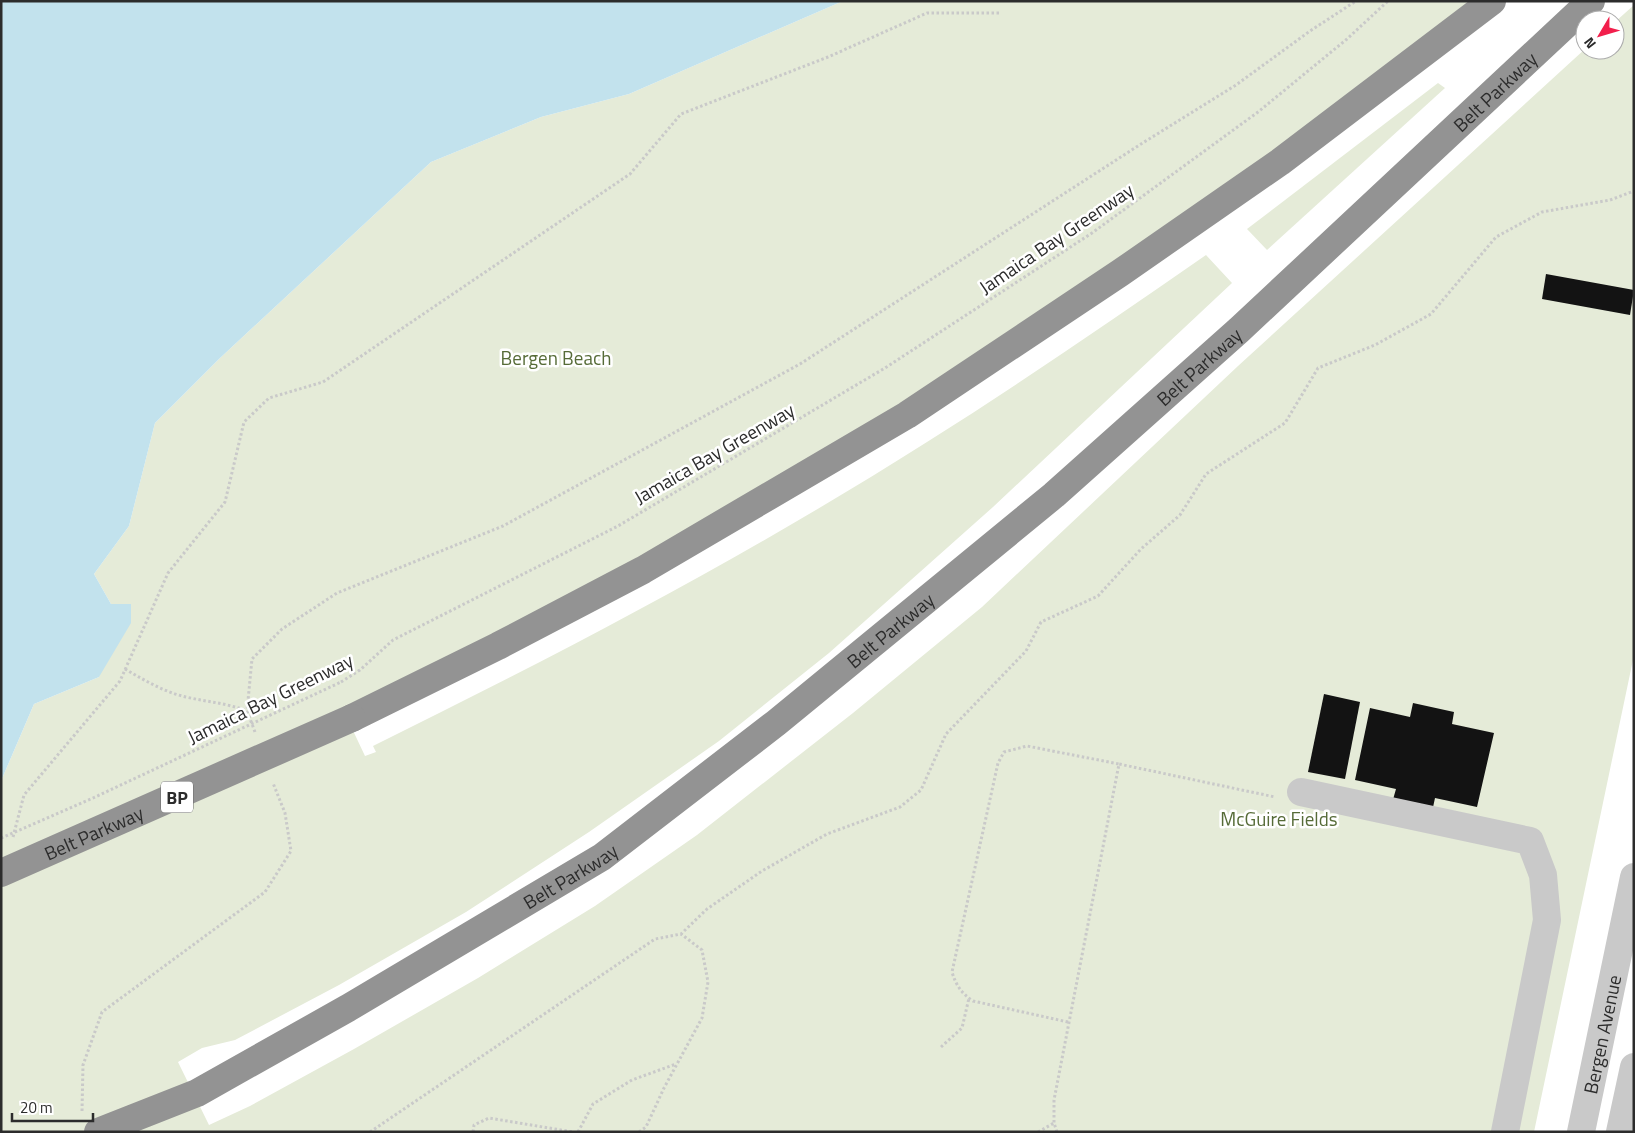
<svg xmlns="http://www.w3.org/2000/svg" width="1635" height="1133" font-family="'Titillium Web',sans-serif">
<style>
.green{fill:#e5ebd8}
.water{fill:#c2e2ed}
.building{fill:#131313}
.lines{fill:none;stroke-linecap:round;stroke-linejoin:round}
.path{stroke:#c9c9c9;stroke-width:3;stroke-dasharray:2.5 2.5;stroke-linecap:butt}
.minor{stroke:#c9c9c9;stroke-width:28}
.highway{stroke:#939393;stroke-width:28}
.path-bridge{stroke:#c9c9c9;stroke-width:3;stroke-dasharray:2.5 2.5;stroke-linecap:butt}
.highway-bridge{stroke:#939393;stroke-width:28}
.labels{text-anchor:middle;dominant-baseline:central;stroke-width:5;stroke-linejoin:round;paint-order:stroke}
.shield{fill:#fff;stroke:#6b6b6b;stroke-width:1}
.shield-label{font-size:18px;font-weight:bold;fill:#2c2c2c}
.street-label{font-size:19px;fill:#2c2c2c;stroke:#fff}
.park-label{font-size:19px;fill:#566b37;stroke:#fff}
</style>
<rect width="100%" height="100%" fill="#fff"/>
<!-- green -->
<g class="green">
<path d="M843 1H1492L907 415 348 720 365 756 376 752 373 746C562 653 749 555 927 442 1022 382 1114 319 1206 255L1232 283 993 507 829 653 719 741 589 832 466 912 339 985 235 1040 202 1048 178 1062 209 1125 250 1106 354 1049 478 978 595 906 697 835 853 713 982 607 1238 366 1585 49 1615 50V22L1634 5V655L1534 1132H1V781L34 704 99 677 111 604 94 574 129 526 155 423 219 359 431 162 541 117 629 94Z"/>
<path d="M1438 83 1445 88 1267 250 1247 229Z"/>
</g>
<!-- water -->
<path class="water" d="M1 1H843L629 94 541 117 431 162 219 359 155 423 129 526 94 574 111 604H131V623L99 677 34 704 1 781Z"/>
<!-- building -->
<g class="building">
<path d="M1546 274 1634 290 1630 315 1542 299Z"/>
<path d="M1324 694 1360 702 1345 779 1308 772Z"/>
<path d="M1413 703 1454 712 1452 724 1494 733 1477 807 1435 798 1432 812 1392 803 1396 789 1355 780 1370 708 1410 717Z"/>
</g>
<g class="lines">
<!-- path -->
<g class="path">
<path d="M125 669C144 680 164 692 186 697 207 702 227 703 247 711"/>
<path d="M341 682 360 670 393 640 618 526 885 368 1092 233 1258 112 1347 39 1388 1"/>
<path d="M255 732 247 711 252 659 282 629 337 593 503 526 800 364 1141 144 1236 85 1310 31 1356 1"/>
<path d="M13 837 24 795 120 681 168 573 225 502 244 422 269 398 323 382 630 174 681 114 828 57 927 13H1000"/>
<path d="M1068 1022 973 1001C961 993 956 985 952 972L998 763 1004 752 1027 746 1119 764"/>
<path d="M941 1047 962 1028 969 998"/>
<path d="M82 1111 83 1065 102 1012 265 892 291 851 285 813 273 783"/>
<path d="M370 1132 655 939 681 934 707 909 762 871 827 834 900 807 921 790 946 734 1026 651 1041 622 1098 596 1141 549 1180 515 1206 474 1285 423 1318 368 1375 345 1431 314 1496 237 1542 212 1610 200 1634 191"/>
<path d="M473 1132 474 1125 489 1118 573 1132"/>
<path d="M578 1132 593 1104 632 1080 676 1064"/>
<path d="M639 1132 646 1127 664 1088 702 1018 708 982 702 950 681 934"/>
<path d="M1038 1132 1054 1123"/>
<path d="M1057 1132 1054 1123V1100L1119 764 1275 797"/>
</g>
<!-- minor -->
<g class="minor">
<path d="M1301 792 1530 841 1543 875 1547 920 1505 1132"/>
<path id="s1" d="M1581 1132 1634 877"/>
<path d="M1620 1132 1634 1067"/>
</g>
<!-- highway -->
<g class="highway">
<path d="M352 718 498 646 643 570 907 415 1120 273 1280 162 1492 1"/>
<path id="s2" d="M98 1132 197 1093 348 1008 602 857 776 723 1054 495 1239 330 1591 1"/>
</g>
<!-- path-bridge -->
<path class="path-bridge" d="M1 838 93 798 341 682"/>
<!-- highway-bridge -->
<path class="highway-bridge" id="s3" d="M1 873 352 718"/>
</g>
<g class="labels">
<!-- shield labels -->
<rect class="shield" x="161" y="781.5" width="32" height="31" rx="4"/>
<g class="shield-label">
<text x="177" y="797">BP</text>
</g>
<!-- street labels -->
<g class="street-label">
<text stroke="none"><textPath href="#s2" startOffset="1752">Belt Parkway</textPath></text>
<text transform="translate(1056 238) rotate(-34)">Jamaica Bay Greenway</text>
<text stroke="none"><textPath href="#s2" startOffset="1348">Belt Parkway</textPath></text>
<text transform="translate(714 453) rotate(-30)">Jamaica Bay Greenway</text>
<text stroke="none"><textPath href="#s2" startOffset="942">Belt Parkway</textPath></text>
<text transform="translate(270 698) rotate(-26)">Jamaica Bay Greenway</text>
<text stroke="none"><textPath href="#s3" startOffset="101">Belt Parkway</textPath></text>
<text stroke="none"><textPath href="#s2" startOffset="538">Belt Parkway</textPath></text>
<text stroke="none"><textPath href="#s1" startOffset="100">Bergen Avenue</textPath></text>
</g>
<!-- park labels -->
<g class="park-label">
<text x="556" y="357">Bergen Beach</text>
<text x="1279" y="818">McGuire Fields</text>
</g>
</g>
<!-- border -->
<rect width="1635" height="1133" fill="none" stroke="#2c2c2c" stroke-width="5"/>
<!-- north arrow -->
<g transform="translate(1600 35) rotate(232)"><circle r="24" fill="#ffffff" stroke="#ababab"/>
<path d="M0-4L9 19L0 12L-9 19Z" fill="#f21f4c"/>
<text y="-8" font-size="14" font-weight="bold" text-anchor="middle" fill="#2c2c2c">N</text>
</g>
<!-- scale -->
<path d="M12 1113v8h81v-8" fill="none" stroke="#2c2c2c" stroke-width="2.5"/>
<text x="20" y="1113" font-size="15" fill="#2c2c2c" stroke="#ffffff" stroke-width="4" paint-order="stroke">20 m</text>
</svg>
